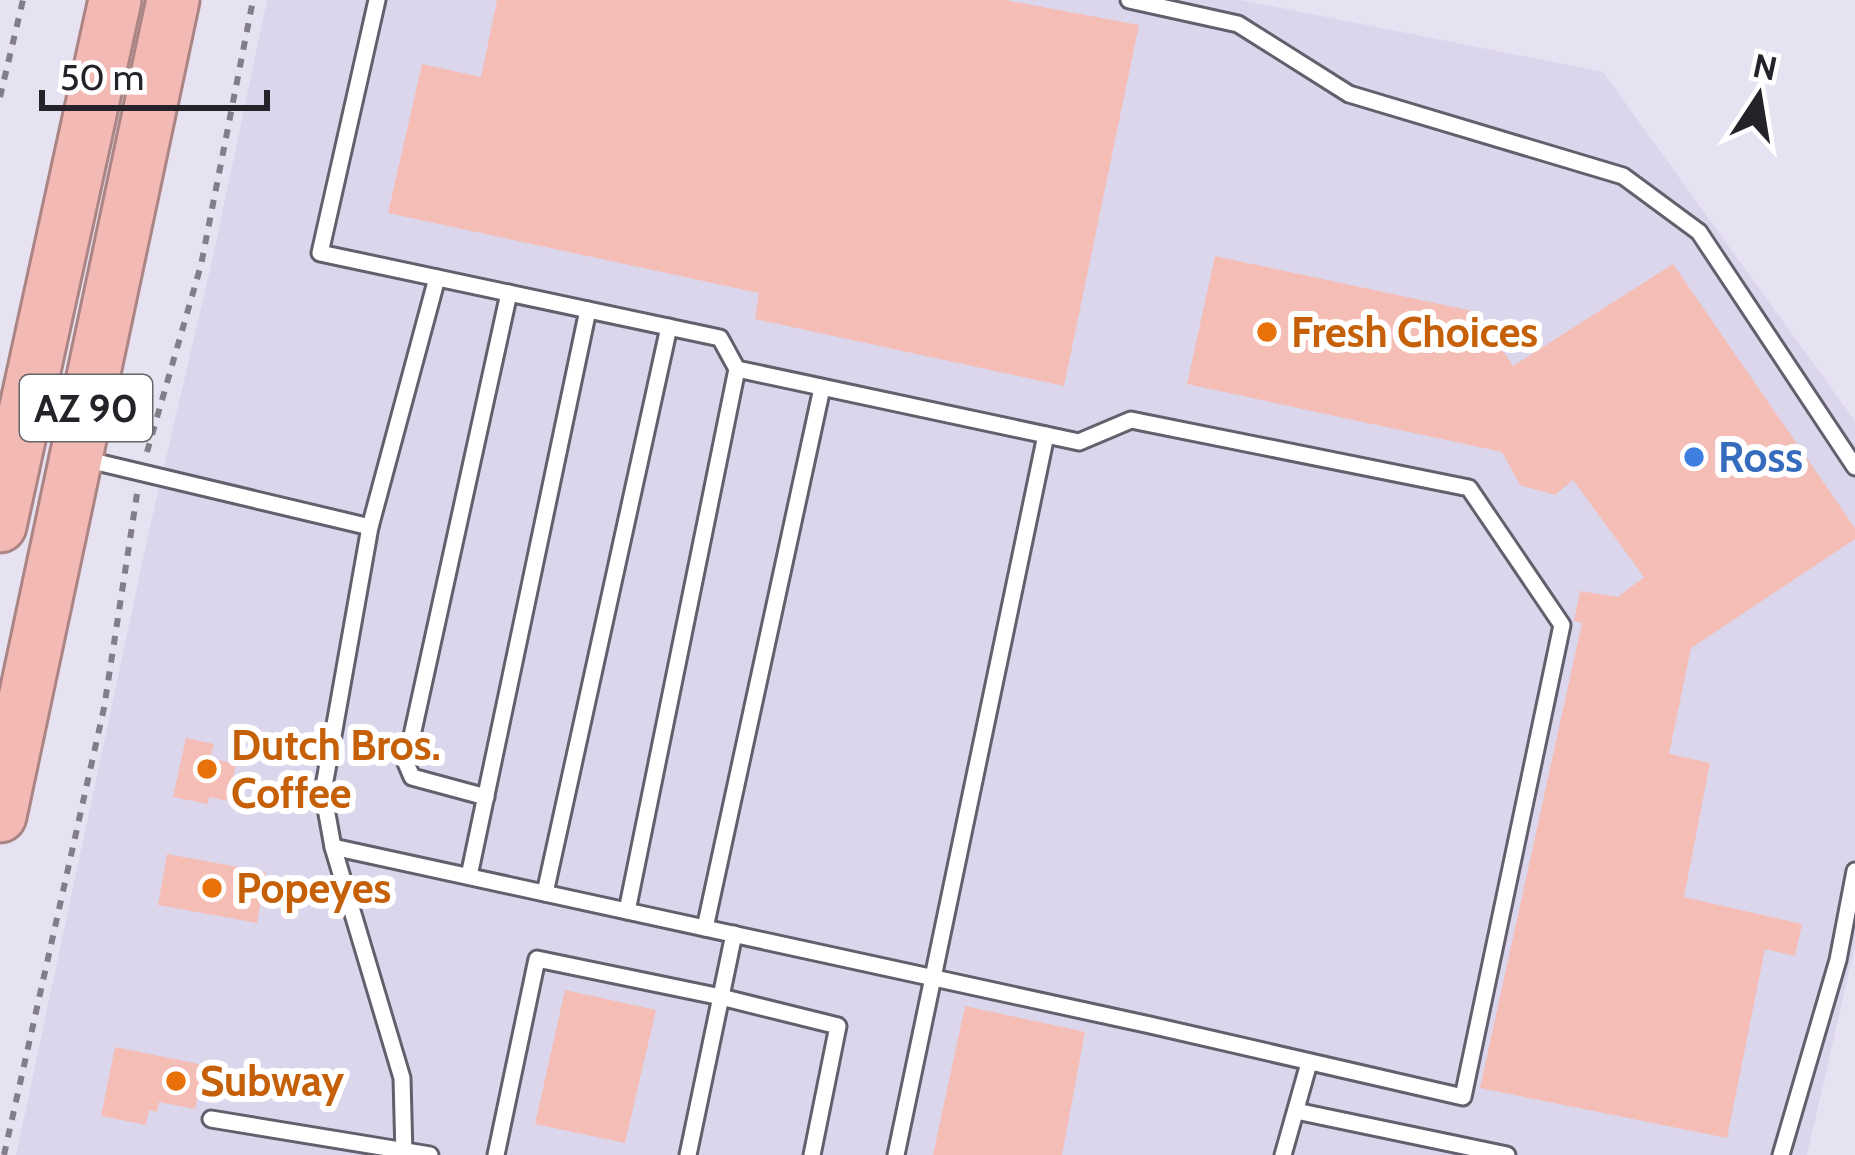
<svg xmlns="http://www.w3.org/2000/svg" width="1855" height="1155" font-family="Cabin,sans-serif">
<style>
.built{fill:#dcd6ed}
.building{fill:#f4beb7}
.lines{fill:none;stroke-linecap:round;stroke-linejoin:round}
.lane-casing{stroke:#635f6c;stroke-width:21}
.highway-casing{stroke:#ab8484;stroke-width:57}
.path{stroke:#827e89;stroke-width:6;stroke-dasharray:9 9;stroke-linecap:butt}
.lane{stroke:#fff;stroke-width:15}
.highway{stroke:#f3b9b5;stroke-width:51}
.food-dot{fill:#e8710a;stroke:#fff;stroke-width:4.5}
.shop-dot{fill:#3f7fe0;stroke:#fff;stroke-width:4.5}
.labels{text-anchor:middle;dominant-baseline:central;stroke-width:12;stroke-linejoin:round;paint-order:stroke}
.shield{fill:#fff;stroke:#666569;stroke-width:3}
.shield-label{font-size:39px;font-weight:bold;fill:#252329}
.food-label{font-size:42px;font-weight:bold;fill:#c56008;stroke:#fff;text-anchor:start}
.shop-label{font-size:42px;font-weight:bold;fill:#366cbe;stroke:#fff;text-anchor:start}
</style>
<rect width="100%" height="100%" fill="#e7e2f2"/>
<!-- built -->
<path class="built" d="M267 0H1241L1603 72 1855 421V946L1807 1155H16L149 531 214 252Z"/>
<!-- building -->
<g class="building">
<path d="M497 0H1005L1139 25 1064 386 755 319 759 293 388 213 422 64 481 77Z"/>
<path d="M1215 256 1477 312 1513 366 1673 264 1855 528V539L1691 648 1669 754 1710 763 1684 897 1802 924 1795 956 1765 949 1727 1138 1480 1088 1582 623 1574 621 1580 591 1618 597 1644 577 1573 480 1555 495 1520 485 1502 452 1187 384Z"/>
<path d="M186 738 214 744 210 758 236 764 228 801 209 797 208 804 173 797Z"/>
<path d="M167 854 266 872 257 923 158 905Z"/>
<path d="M565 990 656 1010 625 1143 535 1124Z"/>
<path d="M965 1006 1085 1032 1062 1155H933Z"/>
<path d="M115 1047 204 1065 195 1109 159 1102 157 1112 149 1110 146 1125 101 1116Z"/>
</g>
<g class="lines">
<defs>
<g id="lane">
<path d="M1129 0 1238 24 1349 94 1623 176 1699 232 1855 467"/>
<path d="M84 459 370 527"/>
<path d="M486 797 412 777 406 763 509 293"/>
<path d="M333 847 1150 1025 1463 1097 1562 625 1469 488 1131 420 1079 442 737 369 720 338 320 253 377 0"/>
<path d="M469 876 588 310"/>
<path d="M545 893 669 327"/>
<path d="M627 911 737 369"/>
<path d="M705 928 822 388"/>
<path d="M1296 1111 1507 1155"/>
<path d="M211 1119 430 1155"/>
<path d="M404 1155 402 1078 333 847 323 792 370 527 437 278"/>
<path d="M496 1155 537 959 721 997 838 1026 812 1155"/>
<path d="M688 1155 734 934"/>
<path d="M896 1155 1046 435"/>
<path d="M1283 1155 1309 1063"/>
<path d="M1781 1155 1838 960 1855 871"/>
</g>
<g id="highway">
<path d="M0 526 115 0"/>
<path d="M0 816 173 0"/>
</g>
</defs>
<!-- lane casing -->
<use href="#lane" class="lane-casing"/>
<!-- highway casing -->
<use href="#highway" class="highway-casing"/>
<!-- path -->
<g class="path">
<path d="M0 97 23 0"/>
<path d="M147 452 201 265 253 0"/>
<path d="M4 1155 104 708 137 494"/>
</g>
<!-- lane -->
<use href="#lane" class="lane"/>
<!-- highway -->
<use href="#highway" class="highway"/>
</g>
<!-- markers -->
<g class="food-dot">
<circle cx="1267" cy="332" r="12"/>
<circle cx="207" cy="769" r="12"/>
<circle cx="212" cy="888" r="12"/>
<circle cx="176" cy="1081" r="12"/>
</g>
<circle class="shop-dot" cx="1694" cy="457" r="12"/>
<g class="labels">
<!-- shield labels -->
<rect class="shield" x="20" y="375" width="132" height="66" rx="9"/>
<g class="shield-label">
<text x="86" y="408">AZ 90</text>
</g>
<!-- food labels -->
<g class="food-label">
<text x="1291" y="332">Fresh Choices</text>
<text x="231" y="745">Dutch Bros.<tspan x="231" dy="48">Coffee</tspan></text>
<text x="236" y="888">Popeyes</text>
<text x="200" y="1081">Subway</text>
</g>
<!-- shop labels -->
<g class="shop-label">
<text x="1718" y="457">Ross</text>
</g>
</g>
<!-- north arrow -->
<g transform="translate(1759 96) rotate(12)" stroke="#ffffff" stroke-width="9" paint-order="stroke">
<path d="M0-9L21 45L0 30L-21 45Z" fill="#252329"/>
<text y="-18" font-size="33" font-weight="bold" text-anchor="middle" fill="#252329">N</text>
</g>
<!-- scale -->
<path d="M42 90v18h225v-18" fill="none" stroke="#252329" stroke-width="6"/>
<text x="60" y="90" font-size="36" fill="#252329" stroke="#ffffff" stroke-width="9" paint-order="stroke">50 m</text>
</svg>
